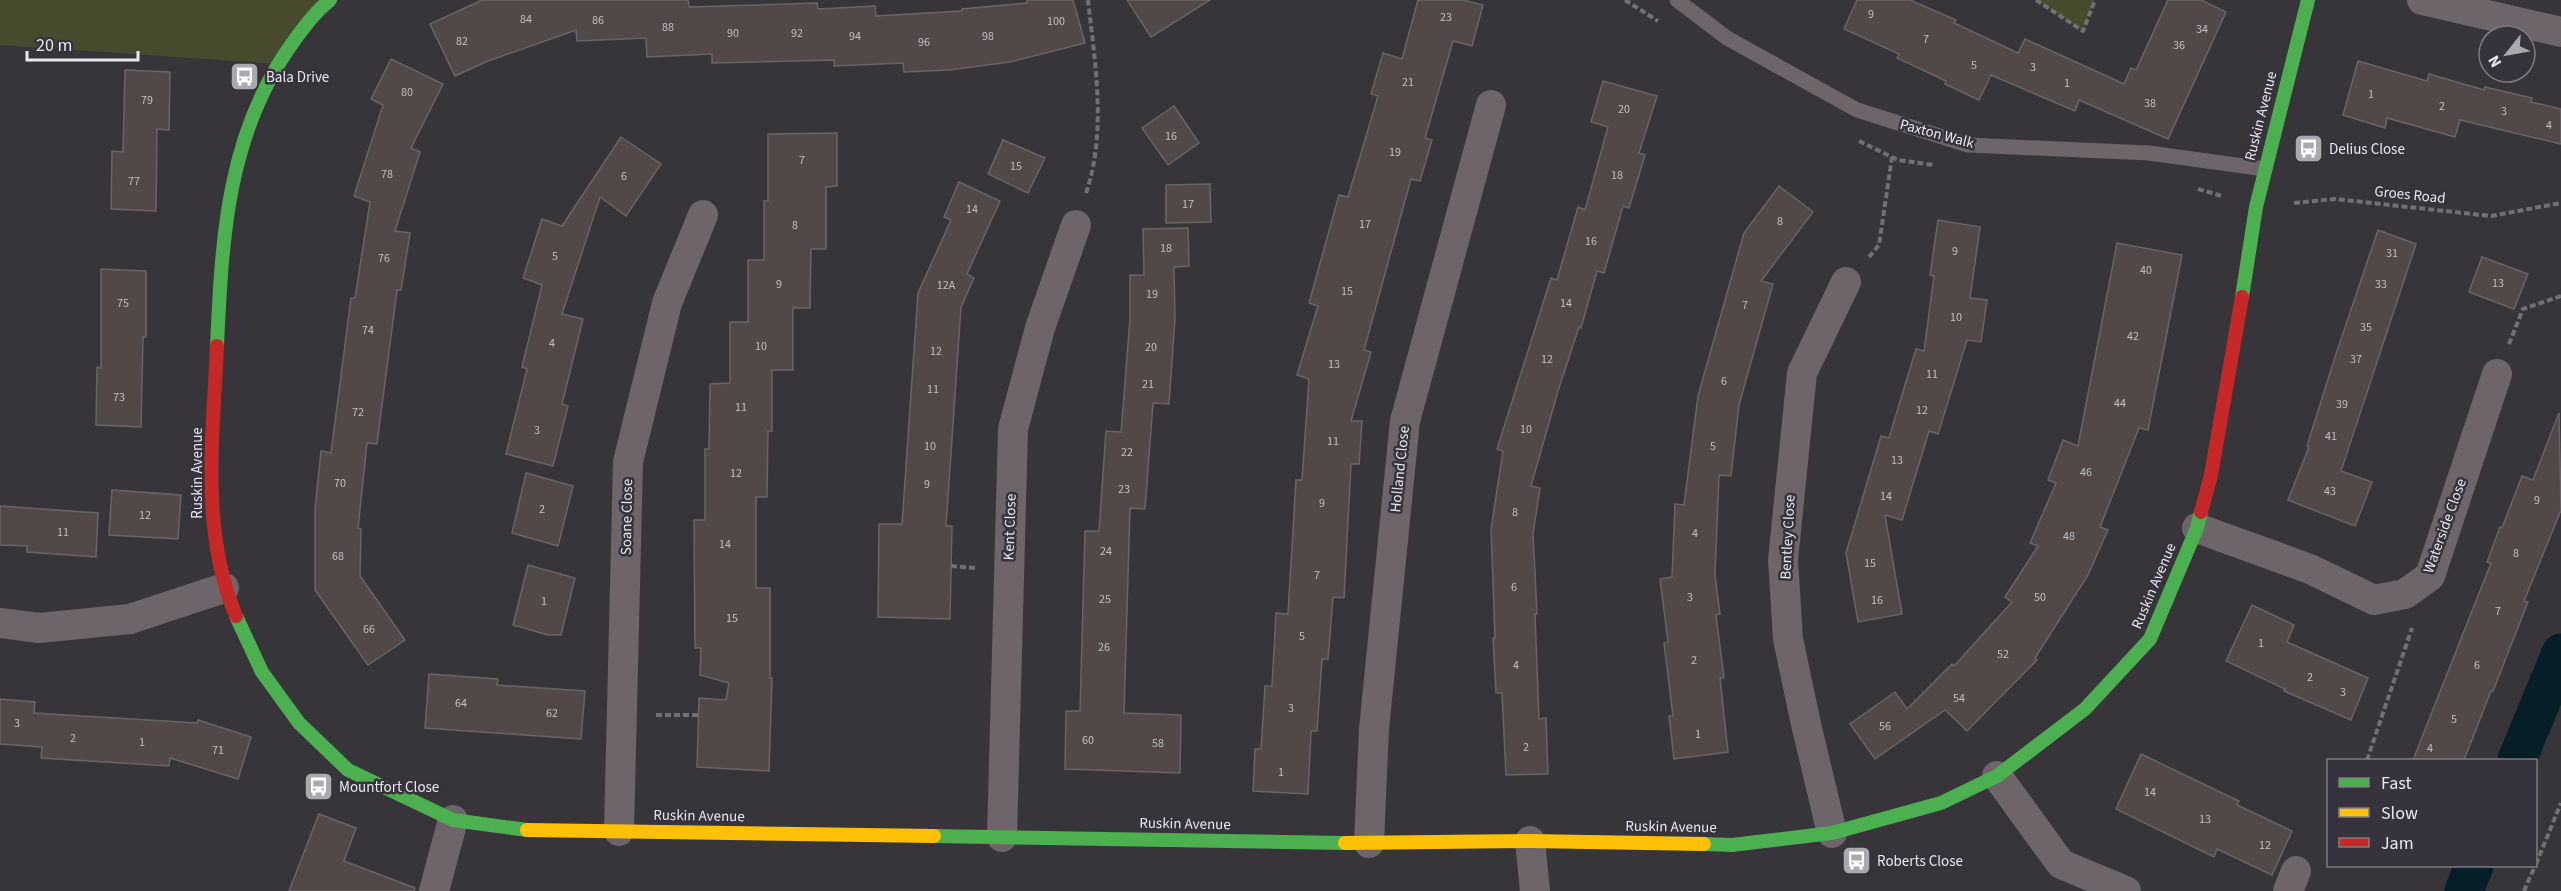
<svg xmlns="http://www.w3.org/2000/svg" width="2561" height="891" font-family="'Source Sans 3',sans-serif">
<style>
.green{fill:#474a2c}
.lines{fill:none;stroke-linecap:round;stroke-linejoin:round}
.canal{stroke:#051e27;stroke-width:39}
.building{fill:#514847;stroke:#686567;stroke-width:1.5}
.path{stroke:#737074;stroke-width:4;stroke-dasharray:6 3;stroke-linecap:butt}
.lane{stroke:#6d656a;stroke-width:15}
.street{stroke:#6d656a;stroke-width:30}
.fast{stroke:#4caf50;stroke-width:14}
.slow{stroke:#ffc107;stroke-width:14}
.jam{stroke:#c62828;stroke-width:14}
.labels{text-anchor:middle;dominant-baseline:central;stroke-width:5;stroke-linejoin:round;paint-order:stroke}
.number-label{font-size:12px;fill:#c2bfc4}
.poi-label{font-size:15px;fill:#e8e7ed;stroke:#36333c;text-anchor:start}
.street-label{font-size:15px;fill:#e8e7ed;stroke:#36333c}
</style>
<rect width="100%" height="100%" fill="#37353a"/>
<!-- green -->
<g class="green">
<path d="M0 0H330L277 64 0 45Z"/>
<path d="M2036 0H2095L2083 31Z"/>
</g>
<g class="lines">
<!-- canal -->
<g class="canal">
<path d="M2517 760 2561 653"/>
<path d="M2464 891 2474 866"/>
</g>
</g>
<!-- building -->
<g class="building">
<path d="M482 0H688L689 7 817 3 818 9 875 6 876 16 962 11V9L1027 3V0H1073L1085 43 1010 62 949 70 904 72 903 63 834 66V60L712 63V54L647 57 646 38 577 41 576 30 488 61 455 76 430 24Z"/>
<path d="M1127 0H1210L1151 37Z"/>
<path d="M1418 0H1463L1483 5 1472 46 1453 41 1425 138 1432 140 1420 181 1411 179 1364 350 1371 352 1351 421H1362L1359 464H1351L1344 598 1333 597 1328 659H1322L1317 731H1311L1308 794 1253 791 1255 749H1261L1265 686H1272L1276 613 1288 614 1296 480H1302L1309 379 1297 375 1318 306 1309 303 1339 195 1348 197 1378 96 1371 94 1383 53 1402 59Z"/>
<path d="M1857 0H1910L1956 20 1954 23 2018 53 2025 39 2124 84 2131 68 2136 70 2168 0H2201L2226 12 2168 139 2079 100 2075 111 1991 75 1979 100 1945 84 1946 81 1897 58 1899 54 1844 29Z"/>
<path d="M391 59 443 84 411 148 420 152 395 231 410 233 401 290H397L377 444 367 443 358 528 361 529 360 576 405 640 368 665 315 590V509L321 451 331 453 351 298H355L370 202 354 196 383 105 371 99Z"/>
<path d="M2358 61 2427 81 2429 74 2484 90 2485 87 2532 98 2531 102 2561 109V144L2460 120 2455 137 2387 118 2385 128 2343 115Z"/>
<path d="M125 70 170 72 169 130 157 129 156 211 111 209 112 151 123 152Z"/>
<path d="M1603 81 1657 96 1639 153 1645 155 1629 208 1623 206 1604 273 1597 271 1581 328 1579 327 1558 391 1531 486 1540 488 1533 534 1537 614H1535L1539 719 1546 718 1548 774 1506 775 1502 693H1496L1493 638H1495L1491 529 1503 451 1497 449 1551 278 1557 280 1578 207 1585 210 1608 127 1591 122Z"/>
<path d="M1174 106 1199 143 1168 165 1142 128Z"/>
<path d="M837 133V186L826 187V249H811L810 308H793V370H772V431H768L767 497H756V588H770V678H772L769 771 697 767 699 698 726 700 729 683 700 675 701 648H695L694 520H705V449H709L710 384 730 383V322H748V260H764V201H768V134Z"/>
<path d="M621 137 661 164 626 216 600 197 562 314 583 319 562 404 568 406 553 466 506 454 527 369 522 367 542 285 523 278 542 219 562 226Z"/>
<path d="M1003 140 1045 158 1028 193 988 174Z"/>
<path d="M959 182 1000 201 967 274 974 278 961 307 946 526H952L950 619 878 617 879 524H902L918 293 951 220 944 217Z"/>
<path d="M1210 184 1211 222 1166 223V185Z"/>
<path d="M1779 186 1813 212 1761 281 1773 284 1739 405 1731 476 1719 475 1715 575 1720 614 1716 615 1724 678H1720L1728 752 1674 759 1669 716H1673L1664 643 1668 642 1660 579 1672 577 1675 504 1684 505 1698 396 1744 233Z"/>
<path d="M1938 220 1980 227 1970 298 1987 300 1981 342 1967 340 1938 434 1929 431 1902 520 1885 515 1902 614 1858 622 1846 553 1881 436 1889 438 1916 349 1924 351 1934 276 1930 275Z"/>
<path d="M1188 228 1189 266 1174 267 1175 318 1169 404 1153 403 1145 509 1130 508 1124 713 1181 715 1180 773 1065 769 1066 711H1080L1085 531H1099L1106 431 1121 432 1130 319V275H1144L1143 229Z"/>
<path d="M2378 230 2416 244 2341 471 2372 482 2355 526 2288 500 2309 447 2307 446 2335 357Z"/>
<path d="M2117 243 2182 255 2148 430 2139 428 2100 527 2108 530 2088 575 2035 658 2037 660 1967 731 1945 710 1875 759 1850 724 1895 692 1907 709 1952 664 1954 666 2012 602 2005 597 2038 546 2030 543 2056 483 2048 480 2063 440 2078 446Z"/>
<path d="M2482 257 2528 274 2514 309 2469 292Z"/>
<path d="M101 269 146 271V337H143L141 427 96 425 97 367 101 368Z"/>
<path d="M2559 413 2561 510 2524 601 2528 602 2493 691H2491L2464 760H2413L2491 563 2487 562 2500 527 2502 528 2522 476 2533 480Z"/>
<path d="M526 473 573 486 558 546 512 533Z"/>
<path d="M112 490 181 495 178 539 109 535Z"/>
<path d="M0 506 98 513 96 557 27 552V546L0 545Z"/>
<path d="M528 565 575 578 561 635H548L513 625Z"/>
<path d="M2252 605 2294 625 2287 642 2368 678 2351 720 2284 691 2285 689 2226 661Z"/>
<path d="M429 674 498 679 497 685 585 691 581 739 425 728Z"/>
<path d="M0 699 35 702 34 713 197 723 198 720 251 737 238 779 170 758 169 766 41 758 42 747 0 744Z"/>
<path d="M2141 754 2239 801 2237 805 2292 831 2272 875 2217 849 2214 857 2116 809Z"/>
<path d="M319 814 356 828 344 861 415 888 414 891H289Z"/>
</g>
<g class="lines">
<!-- path -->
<g class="path">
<path d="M1625 0 1658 21"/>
<path d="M2036 0 2083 31 2095 0"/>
<path d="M1859 141 1898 160 1934 165"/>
<path d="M2198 189 2222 196"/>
<path d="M1086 193C1107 132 1095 63 1088 0"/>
<path d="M2294 203 2335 199 2491 216 2561 203"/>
<path d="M1869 257 1879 245 1892 157"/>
<path d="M2509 344 2523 309 2561 296"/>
<path d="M951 566 975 568"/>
<path d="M656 715H699"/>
<path d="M2367 760 2412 628"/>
<path d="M2536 864 2561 803"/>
<path d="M2524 891 2535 866"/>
</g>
<!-- lane -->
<path class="lane" d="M1677 0 1727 38 1857 110 1968 145 2149 153 2265 169"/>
<!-- street -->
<g class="street">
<path d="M2422 0 2561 32"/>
<path d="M2197 528 2310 569 2374 600 2405 594 2430 576 2497 374"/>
<path d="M0 623 39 628 130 619 224 588"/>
<path d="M1997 776 2061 864 2126 891"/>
<path d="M619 831 628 462 667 303 703 215"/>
<path d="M1832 833 1806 724 1788 639 1783 560 1802 373 1846 282"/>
<path d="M1002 837 1013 429 1040 328 1076 225"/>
<path d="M1530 841 1535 891"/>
<path d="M1369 843 1374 729 1405 421 1491 105"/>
<path d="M434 891 453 820"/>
<path d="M2288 891 2296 871"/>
</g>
<!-- fast -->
<g class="fast">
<path d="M2242 297 2256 207 2308 0"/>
<path d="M217 346C222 237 227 132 294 41 305 26 315 12 330 0"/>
<path d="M236 616 262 672 299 723 348 770 453 820 527 830"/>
<path d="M934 836 1345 843"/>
<path d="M1704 844 1732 845 1832 833 1941 803 1997 776 2085 709 2150 639 2197 528 2201 512"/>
</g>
<!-- slow -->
<g class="slow">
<path d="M527 830 934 836"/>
<path d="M1345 843 1530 841 1704 844"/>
</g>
<!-- jam -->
<g class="jam">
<path d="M217 346C213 437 200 530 236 616"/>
<path d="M2201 512 2211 475 2242 297"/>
</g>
</g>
<!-- icons -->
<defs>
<symbol id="bus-square" viewBox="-11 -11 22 22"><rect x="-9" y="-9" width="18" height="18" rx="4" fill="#aaa9ae" stroke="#36333c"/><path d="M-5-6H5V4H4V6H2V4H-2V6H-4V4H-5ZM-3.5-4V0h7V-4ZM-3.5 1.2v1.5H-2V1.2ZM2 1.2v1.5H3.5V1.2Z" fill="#fff"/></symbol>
</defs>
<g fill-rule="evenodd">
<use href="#bus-square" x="228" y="60" width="33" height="33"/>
<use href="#bus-square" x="2292" y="132" width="33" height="33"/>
<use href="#bus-square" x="302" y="770" width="33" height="33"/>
<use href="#bus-square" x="1840" y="844" width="33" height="33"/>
</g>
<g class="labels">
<!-- number labels -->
<g class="number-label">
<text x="1871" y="14">9</text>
<text x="1446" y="17">23</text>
<text x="526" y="19">84</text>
<text x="598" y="20">86</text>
<text x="1056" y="21">100</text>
<text x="668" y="27">88</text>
<text x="2202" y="29">34</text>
<text x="733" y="33">90</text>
<text x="797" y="33">92</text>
<text x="855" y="36">94</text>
<text x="988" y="36">98</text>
<text x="1926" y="39">7</text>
<text x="462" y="41">82</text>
<text x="924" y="42">96</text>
<text x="2179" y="45">36</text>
<text x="1974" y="65">5</text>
<text x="2033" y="67">3</text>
<text x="1408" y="82">21</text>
<text x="2067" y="83">1</text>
<text x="407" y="92">80</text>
<text x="2371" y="94">1</text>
<text x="147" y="100">79</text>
<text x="2150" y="103">38</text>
<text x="2442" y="106">2</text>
<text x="1624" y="109">20</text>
<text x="2504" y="111">3</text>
<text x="2549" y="125">4</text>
<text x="1171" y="136">16</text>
<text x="1395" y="152">19</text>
<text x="802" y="160">7</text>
<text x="1016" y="166">15</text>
<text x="387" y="174">78</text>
<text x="1617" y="175">18</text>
<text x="624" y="176">6</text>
<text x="134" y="181">77</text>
<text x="1188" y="204">17</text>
<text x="972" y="209">14</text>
<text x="1780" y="221">8</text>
<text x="1365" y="224">17</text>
<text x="795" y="225">8</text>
<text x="1591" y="241">16</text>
<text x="1166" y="248">18</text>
<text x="1955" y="251">9</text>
<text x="2392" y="253">31</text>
<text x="555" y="256">5</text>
<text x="384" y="258">76</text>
<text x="2146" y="270">40</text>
<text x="2498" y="283">13</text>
<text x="779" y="284">9</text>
<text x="2381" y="284">33</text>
<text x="946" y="285">12A</text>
<text x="1347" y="291">15</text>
<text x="1152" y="294">19</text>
<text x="123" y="303">75</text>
<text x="1566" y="303">14</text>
<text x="1745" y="305">7</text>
<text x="1956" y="317">10</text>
<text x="2366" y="327">35</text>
<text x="368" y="330">74</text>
<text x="2133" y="336">42</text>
<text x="552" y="343">4</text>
<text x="761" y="346">10</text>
<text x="1151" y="347">20</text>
<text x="936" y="351">12</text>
<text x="1547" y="359">12</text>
<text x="2356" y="359">37</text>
<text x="1334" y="364">13</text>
<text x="1932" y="374">11</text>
<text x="1724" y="381">6</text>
<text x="1148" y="384">21</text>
<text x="933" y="389">11</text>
<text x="119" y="397">73</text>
<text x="2120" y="403">44</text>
<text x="2342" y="404">39</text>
<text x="741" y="407">11</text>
<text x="1922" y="410">12</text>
<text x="358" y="412">72</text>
<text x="1526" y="429">10</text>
<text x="537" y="430">3</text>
<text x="2331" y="436">41</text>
<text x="1333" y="441">11</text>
<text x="930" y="446">10</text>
<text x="1713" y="446">5</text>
<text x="1127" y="452">22</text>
<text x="1897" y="460">13</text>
<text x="2086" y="472">46</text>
<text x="736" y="473">12</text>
<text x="340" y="483">70</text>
<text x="927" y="484">9</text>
<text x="1124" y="489">23</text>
<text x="2330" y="491">43</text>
<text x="1886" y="496">14</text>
<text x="2537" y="500">9</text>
<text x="1322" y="503">9</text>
<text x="542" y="509">2</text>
<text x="1515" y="512">8</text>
<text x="145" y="515">12</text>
<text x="63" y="532">11</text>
<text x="1695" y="533">4</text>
<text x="2069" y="536">48</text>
<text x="725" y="544">14</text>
<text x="1106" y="551">24</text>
<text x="2516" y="553">8</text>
<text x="338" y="556">68</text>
<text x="1870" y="563">15</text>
<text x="1317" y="575">7</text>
<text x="1514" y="587">6</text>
<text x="1690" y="597">3</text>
<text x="2040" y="597">50</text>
<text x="1105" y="599">25</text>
<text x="1877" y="600">16</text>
<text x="544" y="601">1</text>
<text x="2498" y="611">7</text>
<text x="732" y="618">15</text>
<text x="369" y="629">66</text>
<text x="1302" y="636">5</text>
<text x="2261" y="643">1</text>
<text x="1104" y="647">26</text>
<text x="2003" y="654">52</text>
<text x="1694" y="660">2</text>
<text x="1516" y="665">4</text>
<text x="2477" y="665">6</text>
<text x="2310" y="677">2</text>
<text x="2343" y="692">3</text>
<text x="1959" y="698">54</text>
<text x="461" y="703">64</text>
<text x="1291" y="708">3</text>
<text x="552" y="713">62</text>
<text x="2454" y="719">5</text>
<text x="17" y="723">3</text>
<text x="1885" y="726">56</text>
<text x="1698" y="734">1</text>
<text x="73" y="738">2</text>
<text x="1088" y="740">60</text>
<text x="142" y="742">1</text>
<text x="1158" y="743">58</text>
<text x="1526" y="747">2</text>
<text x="2430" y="748">4</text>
<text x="218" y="750">71</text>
<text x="1281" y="772">1</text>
<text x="2150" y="792">14</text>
<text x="2205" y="819">13</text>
<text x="2265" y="845">12</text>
</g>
<!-- poi labels -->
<g class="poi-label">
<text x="266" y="77">Bala Drive</text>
<text x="2329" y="149">Delius Close</text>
<text x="339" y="787">Mountfort Close</text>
<text x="1877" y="861">Roberts Close</text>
</g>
<!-- street labels -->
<g class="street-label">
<text transform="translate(2261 116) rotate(-76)">Ruskin Avenue</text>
<text transform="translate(1937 134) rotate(15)">Paxton Walk</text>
<text transform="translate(2410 195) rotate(6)">Groes Road</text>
<text transform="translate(1400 469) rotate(-84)">Holland Close</text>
<text transform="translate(197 473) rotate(-90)">Ruskin Avenue</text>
<text transform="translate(627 517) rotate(-89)">Soane Close</text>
<text transform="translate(2445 526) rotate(-70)">Waterside Close</text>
<text transform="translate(1010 527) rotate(-88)">Kent Close</text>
<text transform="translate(1788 537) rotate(-87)">Bentley Close</text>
<text transform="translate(2154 586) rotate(-67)">Ruskin Avenue</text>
<text transform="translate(699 816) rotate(1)">Ruskin Avenue</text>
<text transform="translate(1185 824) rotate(1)">Ruskin Avenue</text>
<text transform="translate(1671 827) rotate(1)">Ruskin Avenue</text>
</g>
</g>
<!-- legend -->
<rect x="2327" y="759" width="210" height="108" fill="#36333c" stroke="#7d7b83" stroke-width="1.5"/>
<rect x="2339" y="778" width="30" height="9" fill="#4caf50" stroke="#7d7b83" stroke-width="1.5"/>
<text x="2381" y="789" font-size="18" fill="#e8e7ed">Fast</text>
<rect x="2339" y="808" width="30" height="9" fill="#ffc107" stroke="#7d7b83" stroke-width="1.5"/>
<text x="2381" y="819" font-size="18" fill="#e8e7ed">Slow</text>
<rect x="2339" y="838" width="30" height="9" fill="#c62828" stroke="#7d7b83" stroke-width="1.5"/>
<text x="2381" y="849" font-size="18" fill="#e8e7ed">Jam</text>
<!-- north arrow -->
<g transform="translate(2507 54) rotate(239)"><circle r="28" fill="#36333c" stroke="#7d7b83" stroke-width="1.5"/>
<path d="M0-4.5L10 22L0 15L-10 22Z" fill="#aaa9ae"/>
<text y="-9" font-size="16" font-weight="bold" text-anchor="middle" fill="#e8e7ed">N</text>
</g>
<!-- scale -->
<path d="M27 51v9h111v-9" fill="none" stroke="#e8e7ed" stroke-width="3"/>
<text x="36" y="51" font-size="18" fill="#e8e7ed" stroke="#36333c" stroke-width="4.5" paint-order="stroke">20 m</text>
</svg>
